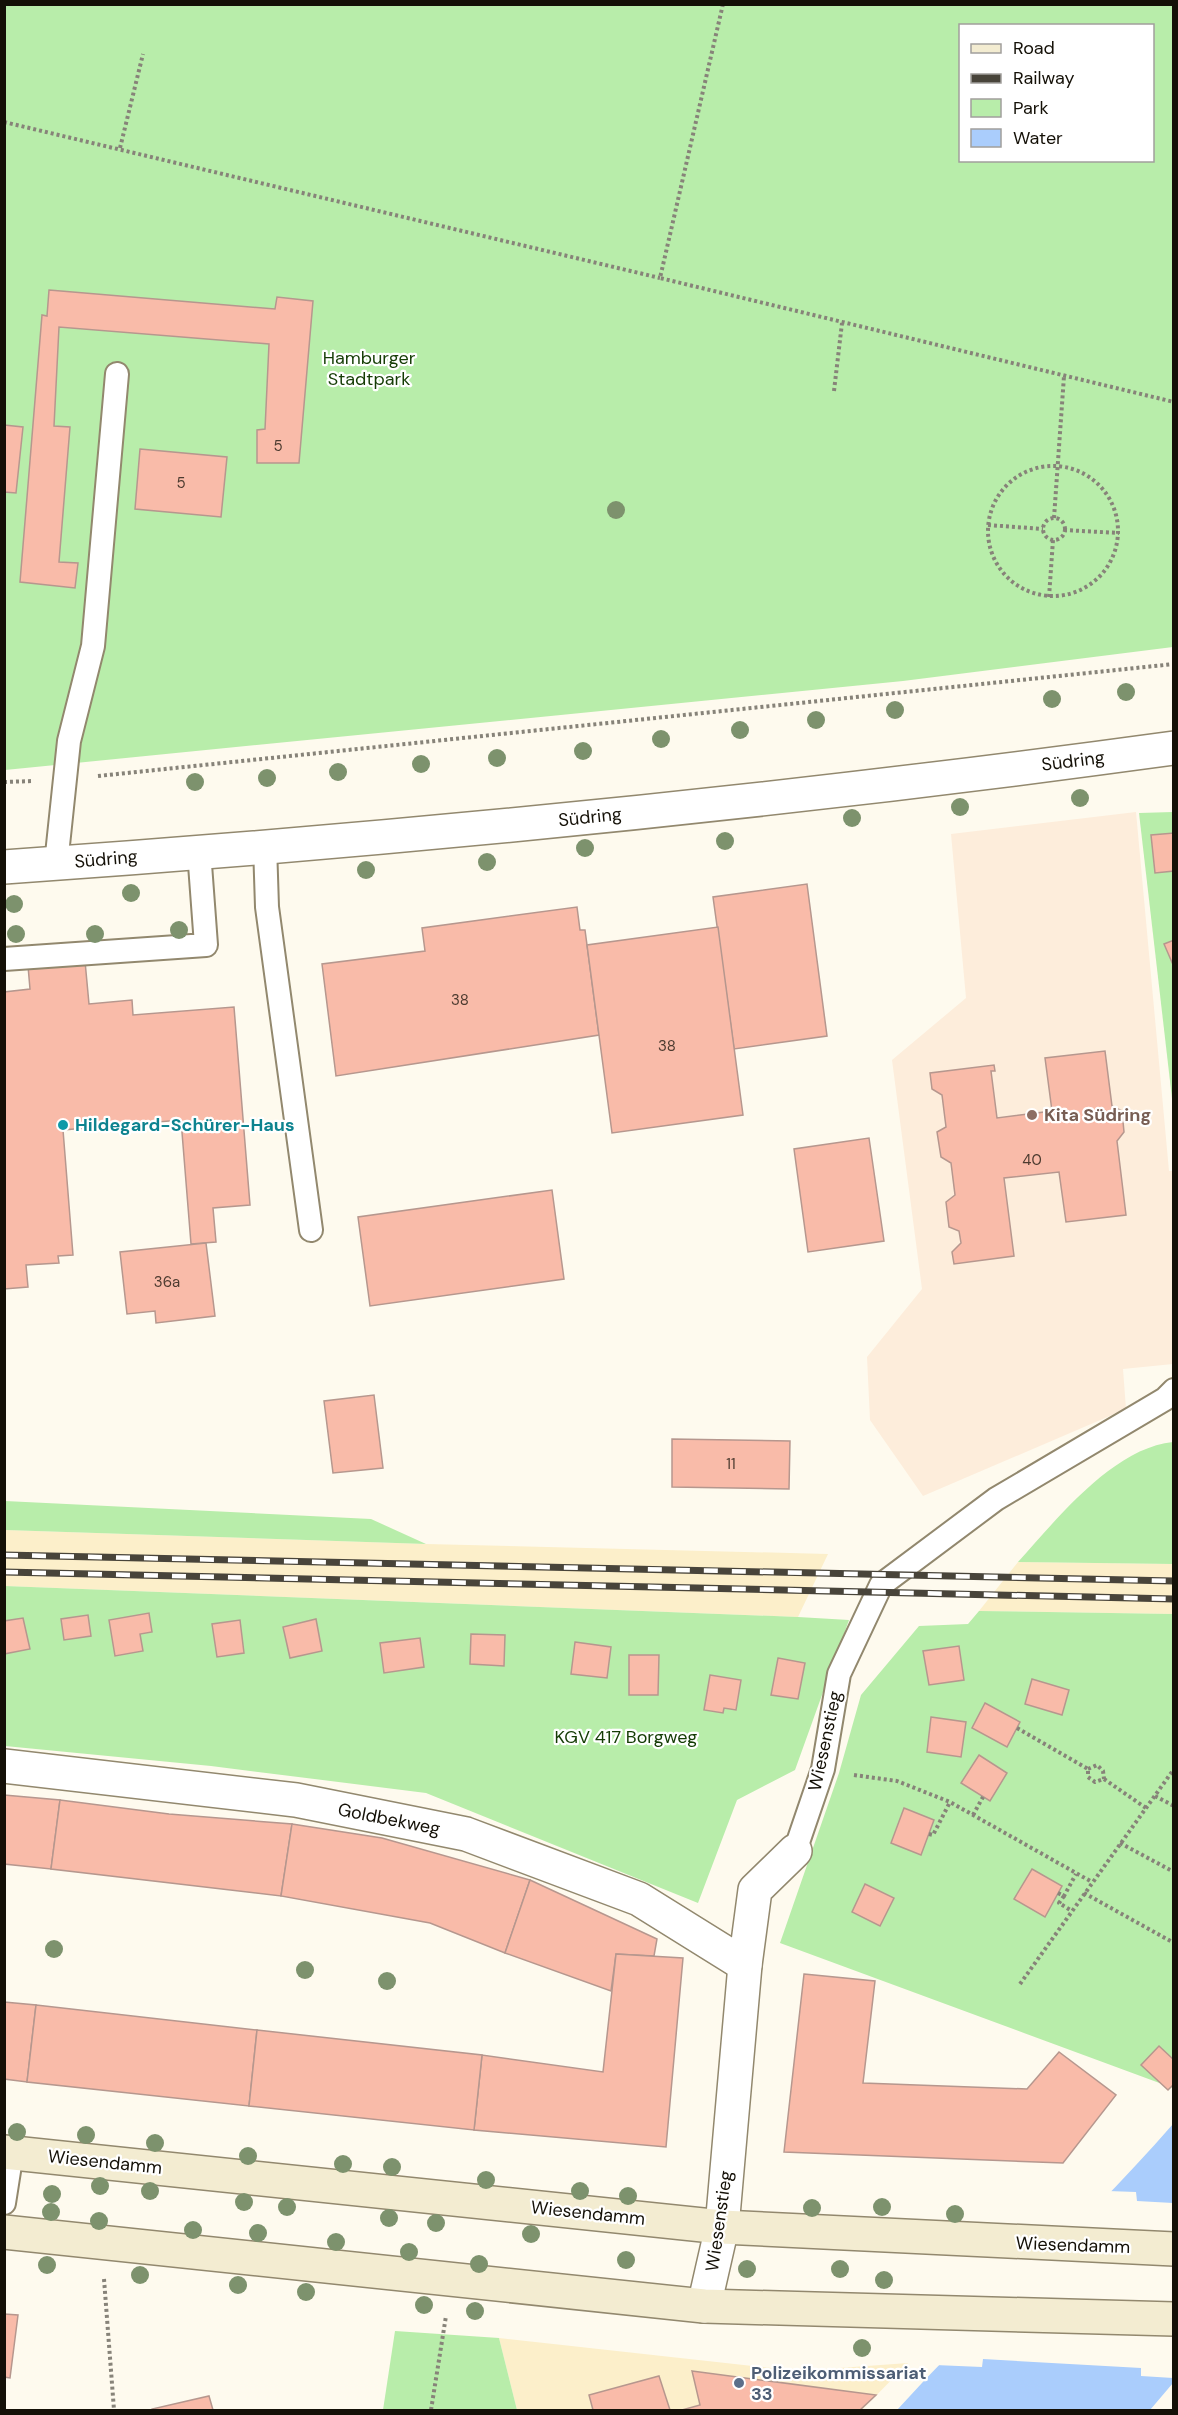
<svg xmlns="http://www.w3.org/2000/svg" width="1178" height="2415" font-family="'DM Sans',sans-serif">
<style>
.built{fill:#fcefca}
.education{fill:#fdeddb}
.green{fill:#b8edaa;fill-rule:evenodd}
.water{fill:#aacdfc}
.pier{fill:#fefaee}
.building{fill:#f9bba9;stroke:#b6978e;stroke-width:1.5}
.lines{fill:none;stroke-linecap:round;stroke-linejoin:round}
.lane-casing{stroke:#92886e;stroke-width:26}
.street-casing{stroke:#92886e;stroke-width:36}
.secondary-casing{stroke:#92886e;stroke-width:36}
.path{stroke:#878379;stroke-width:4;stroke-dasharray:3 3;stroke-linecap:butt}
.lane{stroke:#fff;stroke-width:22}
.street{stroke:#fff;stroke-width:33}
.secondary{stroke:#f3ecd1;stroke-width:33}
.rail-casing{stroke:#48443a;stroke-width:7}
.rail{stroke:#fff;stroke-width:4.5;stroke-dasharray:14;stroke-linecap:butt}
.tree{fill:#7d926d}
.education-dot{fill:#8d6e63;stroke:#fff;stroke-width:2}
.culture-dot{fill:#0f9aa8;stroke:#fff;stroke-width:2}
.service-dot{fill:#5c6f8a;stroke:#fff;stroke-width:2}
.labels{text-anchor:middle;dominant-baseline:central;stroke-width:4.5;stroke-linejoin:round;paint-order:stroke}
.number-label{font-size:15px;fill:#4d3b30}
.park-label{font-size:18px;fill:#143c04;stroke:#fff}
.street-label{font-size:18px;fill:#141007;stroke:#fff}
.education-label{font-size:18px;font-weight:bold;fill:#785e54;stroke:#fff;text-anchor:start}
.culture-label{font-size:18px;font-weight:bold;fill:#0d838f;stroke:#fff;text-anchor:start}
.service-label{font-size:18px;font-weight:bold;fill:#4e5e75;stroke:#fff;text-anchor:start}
</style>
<rect width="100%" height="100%" fill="#fefaee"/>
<!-- built -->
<g class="built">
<path d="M5 1530 426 1544 828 1554 798 1617 5 1586Z"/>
<path d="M1018 1562 1173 1564V1614L979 1611Z"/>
<path d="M499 2338 798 2371 908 2363 862 2410H517Z"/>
</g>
<!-- education -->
<path class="education" d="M1136 812 1169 1171H1173V1364L1123 1369 1126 1409 923 1496 870 1420 867 1357 922 1289 892 1060 966 998 951 834Z"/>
<!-- green -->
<g class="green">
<path d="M4 5H1173V647L903 681 5 770ZM960 26H1152V160H960Z"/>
<path d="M1173 812V1107L1139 813Z"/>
<path d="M1173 1442V1564L1018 1562C1057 1519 1113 1448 1173 1442Z"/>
<path d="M5 1501 371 1519 426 1544 5 1530Z"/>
<path d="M5 1586 798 1617 849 1620 795 1770 737 1800 698 1903 426 1793 211 1766 5 1746Z"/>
<path d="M979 1611 1173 1614V2088L780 1943 839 1773 861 1695 919 1626 968 1624Z"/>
<path d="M395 2331 499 2338 517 2410H383Z"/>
</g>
<!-- water -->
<path class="water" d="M1173 2124V2383L1150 2410H897C986 2312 1086 2224 1173 2124Z"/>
<!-- pier -->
<path class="pier" d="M1108 2191 1136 2192 1137 2201 1173 2203V2378L1141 2376V2368L983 2359 982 2367 935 2365Z"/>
<!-- building -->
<g class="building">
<path d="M49 290 275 309 277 297 313 301 299 463H257V430L265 429 269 344 59 327 54 426 70 427 59 562 78 563 75 588 20 582 42 315 47 316Z"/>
<path d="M4 425 23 427 16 493 4 492Z"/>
<path d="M140 449 227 457 221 517 135 509Z"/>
<path d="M1174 833V871L1155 873 1151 835Z"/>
<path d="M807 884 827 1036 734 1049 713 897Z"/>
<path d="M577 907 580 930H585L599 1035 336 1076 322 964 425 951 422 928Z"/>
<path d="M718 927 743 1115 612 1133 587 945Z"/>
<path d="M1174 940V967L1164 944Z"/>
<path d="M85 961 89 1004 132 1000 133 1015 234 1007 250 1205 213 1208 216 1242 191 1244 181 1120 63 1130 73 1255 58 1256 59 1263 26 1265 28 1287 4 1289V992L30 989 28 966Z"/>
<path d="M1105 1051 1112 1106 1122 1111 1124 1132 1117 1141 1126 1215 1066 1222 1059 1172 1004 1178 1014 1256 954 1264 952 1252 961 1243 959 1231 949 1227 946 1202 955 1195 951 1163 941 1157 937 1132 946 1127 942 1095 932 1089 930 1073 994 1065 995 1071H991L997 1118 1052 1111 1045 1058Z"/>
<path d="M869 1138 884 1241 808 1252 794 1149Z"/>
<path d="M552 1190 564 1279 370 1306 358 1217Z"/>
<path d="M206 1243 215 1316 156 1323 155 1311 127 1314 120 1252Z"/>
<path d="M374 1395 383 1468 333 1473 324 1401Z"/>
<path d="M672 1439 790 1441 789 1489 672 1487Z"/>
<path d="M149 1613 152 1632 140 1634 143 1651 115 1656 109 1620Z"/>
<path d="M88 1615 91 1636 64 1640 61 1619Z"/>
<path d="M23 1618 30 1649 4 1654V1621Z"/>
<path d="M316 1619 322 1651 290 1658 283 1627Z"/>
<path d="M240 1620 244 1653 217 1657 212 1624Z"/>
<path d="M471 1634 505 1635 504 1666 470 1664Z"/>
<path d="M420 1638 424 1667 384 1673 380 1643Z"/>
<path d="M575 1642 611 1647 607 1678 571 1674Z"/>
<path d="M959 1646 964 1680 929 1685 923 1651Z"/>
<path d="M629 1655H659L658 1695H629Z"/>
<path d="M778 1658 805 1663 798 1699 771 1695Z"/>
<path d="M710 1675 741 1680 736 1710 724 1708 723 1713 704 1710Z"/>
<path d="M1032 1679 1069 1690 1062 1715 1025 1704Z"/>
<path d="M985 1703 1020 1722 1007 1747 972 1728Z"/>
<path d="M931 1717 966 1722 961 1757 927 1752Z"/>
<path d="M979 1755 1007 1773 990 1801 961 1783Z"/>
<path d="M4 1795 60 1800 51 1869 4 1864Z"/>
<path d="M60 1800 169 1814 292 1824 281 1896 51 1869Z"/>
<path d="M904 1808 934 1820 921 1855 891 1843Z"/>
<path d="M292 1824 382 1838 530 1880 505 1953 430 1923 281 1896Z"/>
<path d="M1032 1869 1062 1886 1045 1917 1014 1899Z"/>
<path d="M530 1880 657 1939 654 1956 616 1954 611 1991 505 1953Z"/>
<path d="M865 1884 894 1898 880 1926 852 1912Z"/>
<path d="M616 1954 683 1958 666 2147 474 2130 482 2055 603 2072Z"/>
<path d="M804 1974 875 1981 863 2083 1027 2089 1059 2052 1116 2095 1063 2163 784 2152Z"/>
<path d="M4 2002 36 2005 27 2082 4 2079Z"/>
<path d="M36 2005 257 2030 249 2106 27 2082Z"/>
<path d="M257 2030 482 2055 474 2130 249 2106Z"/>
<path d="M1159 2046 1174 2060V2084L1168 2090 1141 2065Z"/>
<path d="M4 2314 18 2315 10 2378 4 2377Z"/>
<path d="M692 2371 876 2395 860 2410H682L700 2405Z"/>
<path d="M659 2376 670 2410H593L589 2395Z"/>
<path d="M209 2396 213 2410H152V2409Z"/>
</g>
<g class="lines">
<defs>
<g id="lane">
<path d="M265 845 267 907 311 1230"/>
<path d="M56 864 69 741 93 646 117 374"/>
<path d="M4 959 206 945 199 851"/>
<path d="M795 1851 823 1769 839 1674 881 1585 996 1499 1165 1399 1174 1390"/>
<path d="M4 2203 12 2152"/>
</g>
<g id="street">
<path d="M4 867C395 840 786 801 1174 748"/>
<path d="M4 1766 296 1800 466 1834 639 1899 745 1965"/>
<path d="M704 2306 722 2227 745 1965 755 1890 795 1851"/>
</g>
<g id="secondary">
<path d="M4 2152 722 2227 1174 2249"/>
<path d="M4 2232 704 2306 1174 2319"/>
</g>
</defs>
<!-- lane casing -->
<use href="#lane" class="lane-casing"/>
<!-- street casing -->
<use href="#street" class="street-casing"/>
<!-- secondary casing -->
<use href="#secondary" class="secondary-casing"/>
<!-- path -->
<g class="path">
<path d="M723 4 660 278 1174 402"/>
<path d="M4 122 660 278"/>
<path d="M120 148 143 54"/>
<path d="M834 391 842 323"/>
<circle cx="1053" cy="531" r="65"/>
<path d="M1054 518 1064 376"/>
<circle cx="1054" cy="529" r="11"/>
<path d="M988 525 1043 529"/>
<path d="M1064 530 1119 533"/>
<path d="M1049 597 1053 540"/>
<path d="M98 776 1174 664"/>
<path d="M4 782 34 781"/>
<path d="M1017 1728 1088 1769V1777L1095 1782 1104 1779 1146 1808"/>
<path d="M1088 1769 1097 1765 1103 1771 1104 1779"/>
<path d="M854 1775 897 1781 950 1802 1092 1882"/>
<path d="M1155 1796 1174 1806"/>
<path d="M973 1815 983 1797"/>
<path d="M929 1834 933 1835 950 1802"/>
<path d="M1120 1843 1174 1872"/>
<path d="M1058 1893 1064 1896 1076 1874"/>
<path d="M1084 1893 1174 1943"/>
<path d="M1064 1896 1059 1903 1072 1911"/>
<path d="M1020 1984 1174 1769"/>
<path d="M104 2279 114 2410"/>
<path d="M431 2410 446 2316"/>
</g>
<!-- lane -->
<use href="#lane" class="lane"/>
<!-- street -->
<use href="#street" class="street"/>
<!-- secondary -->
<use href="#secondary" class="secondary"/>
<defs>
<g id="rail">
<path d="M4 1555 1174 1581"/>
<path d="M4 1572 1174 1599"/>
</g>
</defs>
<!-- rail casing -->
<use href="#rail" class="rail-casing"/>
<!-- rail -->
<use href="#rail" class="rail"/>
</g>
<!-- trees -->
<g class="tree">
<circle cx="616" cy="510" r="9"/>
<circle cx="1126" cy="692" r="9"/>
<circle cx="1052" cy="699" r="9"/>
<circle cx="895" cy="710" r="9"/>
<circle cx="816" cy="720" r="9"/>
<circle cx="740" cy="730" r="9"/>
<circle cx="661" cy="739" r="9"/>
<circle cx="583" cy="751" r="9"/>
<circle cx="497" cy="758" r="9"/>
<circle cx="421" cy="764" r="9"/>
<circle cx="338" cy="772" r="9"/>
<circle cx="267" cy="778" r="9"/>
<circle cx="195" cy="782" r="9"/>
<circle cx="1080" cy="798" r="9"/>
<circle cx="960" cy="807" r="9"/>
<circle cx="852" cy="818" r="9"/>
<circle cx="725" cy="841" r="9"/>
<circle cx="585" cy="848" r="9"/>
<circle cx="487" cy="862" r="9"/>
<circle cx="366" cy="870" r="9"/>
<circle cx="131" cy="893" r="9"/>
<circle cx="14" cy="904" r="9"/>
<circle cx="179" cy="930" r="9"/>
<circle cx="16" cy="934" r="9"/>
<circle cx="95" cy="934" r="9"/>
<circle cx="54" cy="1949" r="9"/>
<circle cx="305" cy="1970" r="9"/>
<circle cx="387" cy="1981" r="9"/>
<circle cx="17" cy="2132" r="9"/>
<circle cx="86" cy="2135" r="9"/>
<circle cx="155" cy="2143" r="9"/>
<circle cx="248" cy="2156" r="9"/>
<circle cx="343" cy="2164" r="9"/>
<circle cx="392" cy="2167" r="9"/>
<circle cx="486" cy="2180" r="9"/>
<circle cx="100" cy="2186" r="9"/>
<circle cx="150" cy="2191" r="9"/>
<circle cx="580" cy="2191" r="9"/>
<circle cx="52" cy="2194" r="9"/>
<circle cx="628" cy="2196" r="9"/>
<circle cx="244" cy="2202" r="9"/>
<circle cx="287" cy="2207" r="9"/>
<circle cx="882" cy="2207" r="9"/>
<circle cx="812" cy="2208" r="9"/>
<circle cx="51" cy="2212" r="9"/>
<circle cx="955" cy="2214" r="9"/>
<circle cx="389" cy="2218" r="9"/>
<circle cx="99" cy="2221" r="9"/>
<circle cx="436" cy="2223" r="9"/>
<circle cx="193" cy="2230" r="9"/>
<circle cx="258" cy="2233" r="9"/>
<circle cx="531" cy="2234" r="9"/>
<circle cx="336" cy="2242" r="9"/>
<circle cx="409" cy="2252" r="9"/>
<circle cx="626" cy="2260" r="9"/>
<circle cx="479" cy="2264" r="9"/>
<circle cx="47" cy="2265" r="9"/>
<circle cx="747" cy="2269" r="9"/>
<circle cx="840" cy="2269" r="9"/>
<circle cx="140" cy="2275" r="9"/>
<circle cx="884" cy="2280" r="9"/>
<circle cx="238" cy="2285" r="9"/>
<circle cx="306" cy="2292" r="9"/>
<circle cx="424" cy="2305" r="9"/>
<circle cx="475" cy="2311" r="9"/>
<circle cx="862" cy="2348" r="9"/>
</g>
<!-- markers -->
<circle class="education-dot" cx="1032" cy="1115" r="6"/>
<circle class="culture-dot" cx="63" cy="1125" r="6"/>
<circle class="service-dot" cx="739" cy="2383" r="6"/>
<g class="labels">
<!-- number labels -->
<g class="number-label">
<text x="278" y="446">5</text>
<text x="181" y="483">5</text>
<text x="460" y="1000">38</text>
<text x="667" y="1046">38</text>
<text x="1032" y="1160">40</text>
<text x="167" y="1282">36a</text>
<text x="731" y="1464">11</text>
</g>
<!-- park labels -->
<g class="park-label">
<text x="369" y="358">Hamburger<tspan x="369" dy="21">Stadtpark</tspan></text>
<text x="626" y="1737">KGV 417 Borgweg</text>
</g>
<!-- street labels -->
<g class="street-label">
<text transform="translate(1073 761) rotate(-7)">Südring</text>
<text transform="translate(590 817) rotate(-6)">Südring</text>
<text transform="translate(106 859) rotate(-5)">Südring</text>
<text transform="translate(825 1741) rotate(-78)">Wiesenstieg</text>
<text transform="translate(389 1819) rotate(11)">Goldbekweg</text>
<text transform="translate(105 2162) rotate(6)">Wiesendamm</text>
<text transform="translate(588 2213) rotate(6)">Wiesendamm</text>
<text transform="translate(719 2221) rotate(-82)">Wiesenstieg</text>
<text transform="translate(1073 2245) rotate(2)">Wiesendamm</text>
</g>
<!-- education labels -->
<g class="education-label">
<text x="1044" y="1115">Kita Südring</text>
</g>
<!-- culture labels -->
<g class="culture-label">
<text x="75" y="1125">Hildegard-Schürer-Haus</text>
</g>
<!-- service labels -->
<g class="service-label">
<text x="751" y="2373">Polizeikommissariat<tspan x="751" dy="21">33</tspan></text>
</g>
</g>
<!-- border -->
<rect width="1178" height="2415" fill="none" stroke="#141007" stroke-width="12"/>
<!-- legend -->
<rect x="959" y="24" width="195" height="138" fill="#ffffff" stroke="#a19f9c" stroke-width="1.5"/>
<rect x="971" y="44" width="30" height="9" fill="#f3ecd1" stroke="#a19f9c" stroke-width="1.5"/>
<text x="1013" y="54" font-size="18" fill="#141007">Road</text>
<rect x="971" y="74" width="30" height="9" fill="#48443a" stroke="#a19f9c" stroke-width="1.5"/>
<text x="1013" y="84" font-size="18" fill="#141007">Railway</text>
<rect x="971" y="99" width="30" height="18" fill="#b8edaa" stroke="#a19f9c" stroke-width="1.5"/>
<text x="1013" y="114" font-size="18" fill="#141007">Park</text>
<rect x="971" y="129" width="30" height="18" fill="#aacdfc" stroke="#a19f9c" stroke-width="1.5"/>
<text x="1013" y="144" font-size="18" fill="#141007">Water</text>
</svg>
